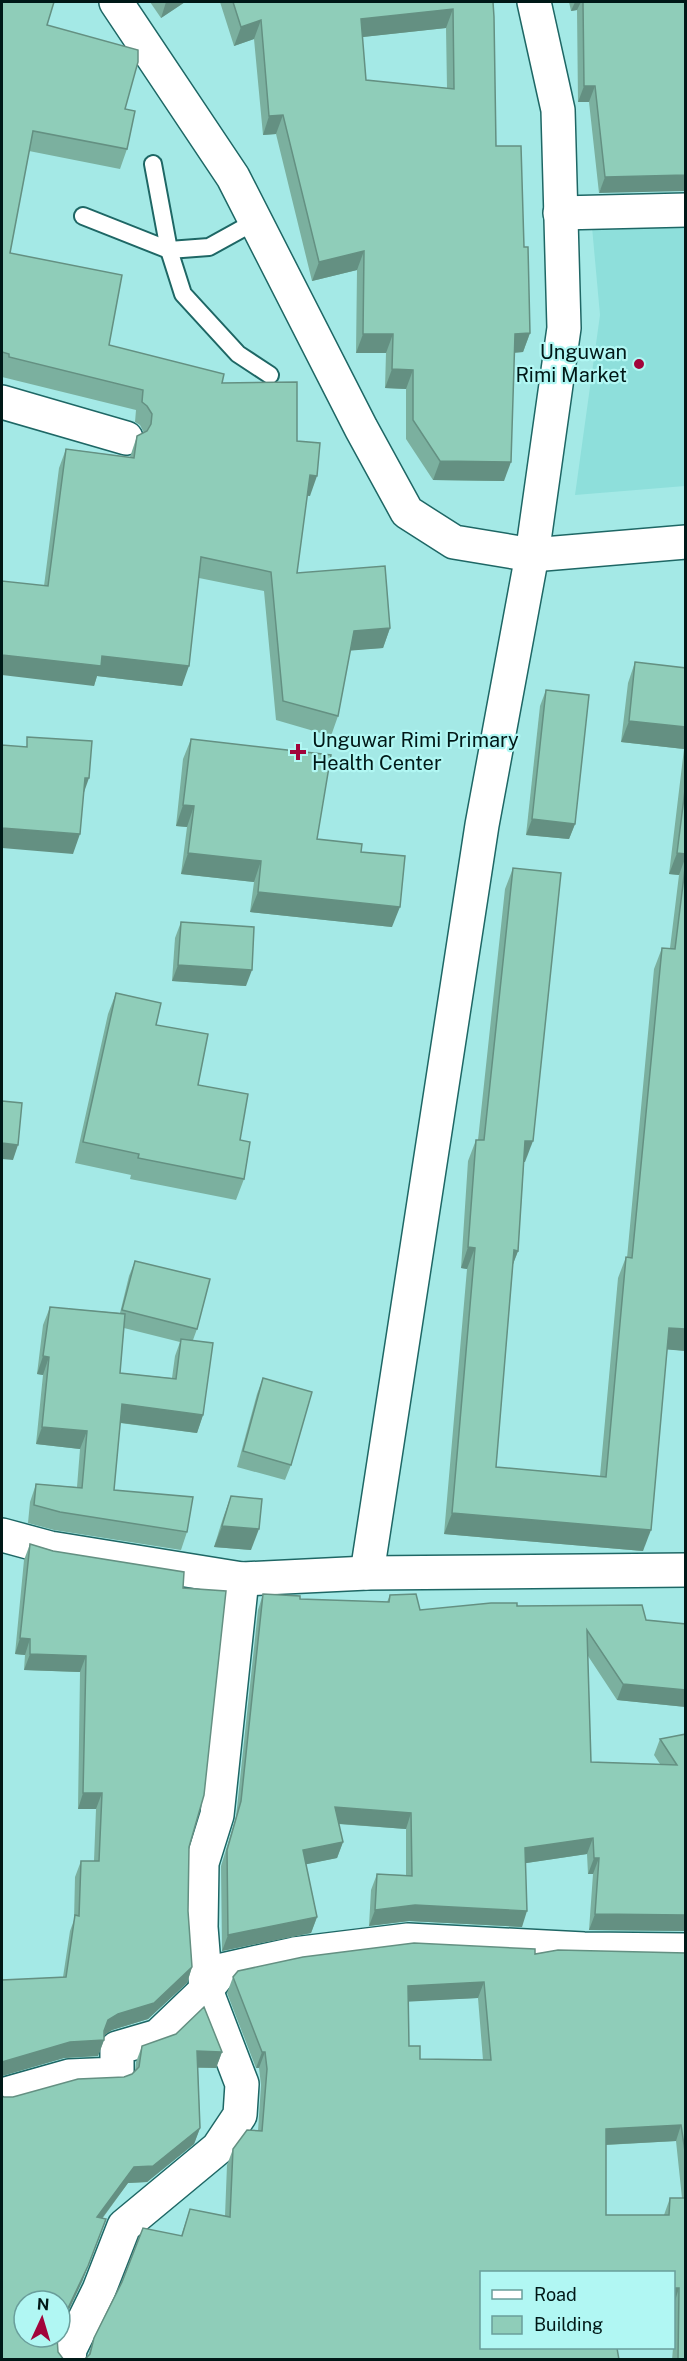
<svg xmlns="http://www.w3.org/2000/svg" width="687" height="2361" font-family="'Public Sans',sans-serif">
<style>
.built{fill:#8edfdb}
.lines{fill:none;stroke-linecap:round;stroke-linejoin:round}
.service-casing{stroke:#1e6765;stroke-width:20}
.minor-casing{stroke:#1e6765;stroke-width:36}
.tertiary-casing{stroke:#1e6765;stroke-width:36}
.service{stroke:#fff;stroke-width:16}
.minor{stroke:#fff;stroke-width:33}
.tertiary{stroke:#fff;stroke-width:33}
.wall{fill:#7bb09f;fill-rule:evenodd}
.shaded-wall{fill:#649082}
.building{fill:#8fcdb9;stroke:#649082;stroke-width:1.5;fill-rule:evenodd}
.poi-dot{fill:#a2043b;stroke:#b1f7f3;stroke-width:2}
.labels{text-anchor:middle;dominant-baseline:central;stroke-width:4.5;stroke-linejoin:round;paint-order:stroke}
.poi-label{font-size:20px;fill:#001817;stroke:#b1f7f3;text-anchor:end}
</style>
<rect width="100%" height="100%" fill="#a4e9e6"/>
<!-- built -->
<path class="built" d="M685 224V486L575 495 600 315 592 227Z"/>
<g class="lines">
<defs>
<g id="service">
<path d="M153 164 169 250 183 294 238 354 270 375"/>
<path d="M83 216 169 250 209 247 256 221"/>
</g>
<g id="minor">
<path d="M560 213 686 210"/>
<path d="M2 402 126 438"/>
<path d="M2 1535 50 1548 242 1579 367 1573 686 1570"/>
<path d="M367 1573 482 825 532 555 564 328 558 110 534 2"/>
<path d="M2 2095 69 2076 117 2074V2048L158 2036 206 1990 222 1970 294 1954 408 1940 584 1949 686 1950"/>
<path d="M69 2360 70 2349 99 2290 124 2226 218 2148 240 2115 242 2084 206 1990 201 1927 202 1863 217 1815 242 1579"/>
</g>
<path id="tertiary" d="M116 2 233 177 361 428 407 512 454 542 532 555 686 542"/>
</defs>
<!-- service casing -->
<use href="#service" class="service-casing"/>
<!-- minor casing -->
<use href="#minor" class="minor-casing"/>
<!-- tertiary casing -->
<use href="#tertiary" class="tertiary-casing"/>
<!-- service -->
<use href="#service" class="service"/>
<!-- minor -->
<use href="#minor" class="minor"/>
<!-- tertiary -->
<use href="#tertiary" class="tertiary"/>
</g>
<!-- wall -->
<g class="wall">
<path d="M2 2 47 25 125 109 127 149 120 169 29 151 10 253 109 345 222 383 297 441 310 496H307L297 573 390 628 383 648 350 650 338 716 331 736 276 720 264 591 199 578 182 686 97 676 94 686 44 586 59 468 66 449 130 457 137 436 144 433 140 425 135 422 136 410 2 377Z"/>
<path d="M150 2H185L161 18Z"/>
<path d="M220 2H493L496 146 524 247 530 333 523 352 514 353 504 481 433 480 406 439V389L385 388 386 353H356L357 270 312 281 276 134 263 135 254 39 234 46ZM446 28 447 88 366 80 362 37Z"/>
<path d="M569 2H686L599 193 589 102H578L577 10 571 11Z"/>
<path d="M635 662 686 668V1351L667 1349 643 1551 444 1534 467 1269 461 1268 468 1161 476 1140H478L505 889 513 868 525 1162H524L518 1251 513 1264 496 1467 600 1476 618 1278 626 1257 627 1258 654 969 662 948H670L679 875 669 874 684 749 621 742 628 683Z"/>
<path d="M546 690 575 824 569 839 526 835 540 706Z"/>
<path d="M191 739 317 839 361 852 392 927 250 912 254 882 181 874 187 827 176 826 183 759Z"/>
<path d="M181 922 246 986 172 981 175 938Z"/>
<path d="M116 993 156 1025 198 1085 240 1140 244 1179 236 1200 130 1179 131 1175 75 1163 108 1014Z"/>
<path d="M135 1261 197 1329 193 1340 203 1415 197 1433 120 1423 114 1490 187 1532 181 1550 54 1530 28 1523 30 1502 36 1484 77 1487 80 1449 36 1444 43 1375 37 1374 43 1325 50 1307 120 1313 129 1276ZM124 1328 180 1342 175 1356 172 1378 120 1373Z"/>
<path d="M263 1378 291 1465 285 1480 237 1467 257 1394Z"/>
<path d="M231 1496 251 1550 214 1547 223 1518Z"/>
<path d="M30 1544 183 1588 189 1847 188 1911 192 1967 187 1983 148 2019 112 2030 104 2035V2040L98 2056 64 2058 2 2076V1980L63 1977 70 1931 74 1920 75 1877 81 1861H94L96 1809H78L80 1672 24 1670 25 1655 15 1654 24 1560Z"/>
<path d="M263 1594 300 1599 387 1602 390 1595 420 1610 517 1606 686 1624V1707L617 1700 588 1656 591 1762 660 1764 654 1755 660 1739 686 1734V1931L589 1930 593 1874H588L587 1854 526 1863 522 1927 409 1921 369 1926 371 1890 377 1874 406 1875V1829L338 1824 343 1842 337 1858 306 1864 317 1917 311 1933 222 1951 221 1866 236 1817 258 1610Z"/>
<path d="M686 1953V2360H672L673 2348H674V2272L88 2356 94 2338 181 2236 190 2209 225 2216 227 2165 233 2149 258 2131 261 2085 259 2068H256L227 1993 233 1977 535 1954ZM478 1998 483 2060 420 2059 409 2046 408 2001ZM676 2141 682 2198H670L664 2215H606V2145Z"/>
<path d="M142 2046 222 2052 216 2068H198L200 2128 194 2144 147 2182 128 2183 102 2219 82 2282 24 2301 58 2352 2 2360 4 2097H13L124 2077 132 2074 135 2071 136 2062Z"/>
</g>
<!-- shaded-wall -->
<g class="shaded-wall">
<path d="M166 2H185L161 18Z"/>
<path d="M575 2H581L577 10 571 11Z"/>
<path d="M453 9 446 28 354 38 361 19Z"/>
<path d="M261 20 254 39 234 46 241 27Z"/>
<path d="M584 86H595L589 102H578Z"/>
<path d="M283 115 276 134 263 135 269 116Z"/>
<path d="M686 175V191L599 193 605 177Z"/>
<path d="M364 251 357 270 312 281 319 262Z"/>
<path d="M530 333 523 352 508 353 515 334Z"/>
<path d="M363 334H393L386 353H356Z"/>
<path d="M392 369 413 370 406 389 385 388Z"/>
<path d="M440 461 511 462 504 481 433 480Z"/>
<path d="M310 475 317 476 310 496 303 495Z"/>
<path d="M390 628 383 648 346 651 354 631Z"/>
<path d="M2 655 102 656 189 666 182 686 97 676 94 686 2 675Z"/>
<path d="M629 721 686 727V745L684 749 621 742Z"/>
<path d="M85 778H89L82 798Z"/>
<path d="M183 805 194 806 187 827 176 826Z"/>
<path d="M532 819 575 824 569 839 526 835Z"/>
<path d="M2 828 80 834 73 854 2 848Z"/>
<path d="M188 853 261 861 254 882 181 874Z"/>
<path d="M677 853 686 854V856L679 875 669 874Z"/>
<path d="M258 892 400 907 392 927 250 912Z"/>
<path d="M178 965 252 970 246 986 172 981Z"/>
<path d="M525 1141H533L525 1162H518Z"/>
<path d="M2 1143 18 1145 13 1160 2 1159Z"/>
<path d="M468 1247 475 1248 467 1269 461 1268Z"/>
<path d="M514 1250 518 1251 510 1272Z"/>
<path d="M669 1328 686 1329V1351L661 1349Z"/>
<path d="M43 1356 49 1357 43 1375 37 1374Z"/>
<path d="M122 1404 203 1415 197 1433 115 1422Z"/>
<path d="M42 1427 87 1431 80 1449 36 1444Z"/>
<path d="M452 1513 651 1530 643 1551 444 1534Z"/>
<path d="M222 1526 259 1529 251 1550 214 1547Z"/>
<path d="M20 1638 30 1639 25 1655 15 1654Z"/>
<path d="M30 1654 86 1656 80 1672 24 1670Z"/>
<path d="M623 1684 686 1690V1707L617 1700Z"/>
<path d="M83 1793H102L96 1809H78Z"/>
<path d="M335 1807 411 1813 406 1829 329 1823Z"/>
<path d="M593 1838 587 1854 520 1864 525 1848Z"/>
<path d="M343 1842 337 1858 298 1866 303 1850Z"/>
<path d="M594 1858H599L593 1874H588Z"/>
<path d="M415 1905 527 1911 522 1927 409 1921 369 1926 375 1910Z"/>
<path d="M595 1914 686 1915V1931L589 1930Z"/>
<path d="M317 1917 311 1933 222 1951 228 1935Z"/>
<path d="M192 1967 187 1983 148 2019 112 2030 103 2036 108 2020Z"/>
<path d="M484 1982 478 1998 402 2002 408 1986Z"/>
<path d="M104 2040 98 2056 64 2058 2 2076V2062L70 2042Z"/>
<path d="M197 2051 222 2052 216 2068 191 2067Z"/>
<path d="M262 2052H265L259 2068H256Z"/>
<path d="M681 2125 676 2141 601 2145 606 2129Z"/>
<path d="M200 2128 194 2144 147 2182 128 2183 91 2233 97 2217 134 2167Z"/>
<path d="M106 2219 82 2282 60 2329V2325Z"/>
<path d="M674 2288H679L674 2304Z"/>
</g>
<!-- building -->
<g class="building">
<path d="M2 2H54L47 25 138 50V62L125 109 135 111 127 149 33 131 10 253 122 275 109 345 224 374 222 383 297 382V441L320 443 317 476 310 475 297 573 385 566 390 628 354 631 338 716 283 701 271 572 201 557 189 666 102 656 101 666 2 655V581L48 586 66 449 134 458 137 436 147 431 151 424 152 414 147 406 142 402 143 390 9 357V354L2 352Z"/>
<path d="M233 2H493L494 17 496 146H521L524 247H528L530 333 515 334 511 462 440 461 413 420V370L392 369 393 334H363L364 251 319 262 283 115 269 116 261 20 241 27ZM453 9 454 89 366 80 361 19Z"/>
<path d="M583 2H686V175L605 177 595 86H584Z"/>
<path d="M635 662 686 668V727L629 721Z"/>
<path d="M546 690 589 695 575 824 532 819Z"/>
<path d="M27 737 92 741 89 778H85L80 834 2 828V745L27 747Z"/>
<path d="M191 739 331 755 317 839 362 844 361 852 405 856 400 907 258 892 261 861 188 853 194 806 183 805Z"/>
<path d="M686 782V854L677 853Z"/>
<path d="M686 860V1329L669 1328 651 1530 452 1513 475 1248 468 1247 476 1140H484L513 868 561 873 533 1141H525L518 1251 514 1250 496 1467 606 1477 626 1257 632 1258 662 948 675 949Z"/>
<path d="M181 922 254 927 252 970 178 965Z"/>
<path d="M116 993 161 1003 156 1025 208 1034 198 1085 248 1094 240 1140 250 1142 244 1179 138 1158 139 1154 83 1142Z"/>
<path d="M2 1101 22 1103 18 1145 2 1143Z"/>
<path d="M135 1261 210 1279 197 1329 122 1310Z"/>
<path d="M50 1307 125 1314 120 1373 176 1379 181 1339 213 1343 203 1415 122 1404 114 1490 193 1497 187 1532 60 1512 34 1505 36 1484 82 1488 87 1431 42 1427 49 1357 43 1356Z"/>
<path d="M263 1378 312 1392 291 1465 243 1451Z"/>
<path d="M231 1496 262 1499 259 1529 222 1526Z"/>
<path d="M30 1544 53 1551 184 1572 183 1588 226 1591 204 1795 189 1847 188 1911 192 1967 154 2003 118 2014 108 2020 104 2031V2040L70 2042 2 2062V1980L66 1977 75 1915 79 1916 81 1861H99L102 1793H83L86 1656 30 1654V1639L20 1638Z"/>
<path d="M263 1594 300 1596V1599L389 1602 390 1595 416 1594 420 1610 491 1603H517V1606L642 1605 646 1620 686 1624V1690L623 1684 587 1630 591 1762 677 1765 660 1739 686 1734V1915L595 1914 599 1858H594L593 1838 525 1848 527 1911 415 1905 375 1910 377 1874 412 1876 411 1813 335 1807 343 1842 303 1850 317 1917 228 1935 227 1850 241 1801Z"/>
<path d="M414 1943 535 1949V1954L558 1950 686 1953V2158L681 2125 606 2129V2215H669L670 2198H686V2360H678L679 2288H674V2272H482V2348H617L619 2360H84L90 2354 94 2338 122 2282 143 2228 182 2236 190 2209 230 2217 233 2149 247 2130 262 2131 267 2069 265 2052H262L233 1977 238 1971 303 1957ZM484 1982 491 2060 420 2059V2046H409L408 1986Z"/>
<path d="M204 2007 222 2052 197 2051 200 2128 153 2166 134 2167 97 2217 106 2219 88 2266 60 2325V2301H24V2337H57L58 2352 64 2360H2V2096L4 2097H13L78 2079 124 2077 132 2074 139 2067 142 2046 176 2034Z"/>
</g>
<!-- markers -->
<g class="poi-dot">
<circle cx="639" cy="364" r="6"/>
<path d="M295 743h6v6h6v6h-6v6h-6v-6h-6v-6h6z"/>
</g>
<g class="labels">
<!-- poi labels -->
<g class="poi-label">
<text x="627" y="352">Unguwan<tspan x="627" dy="23">Rimi Market</tspan></text>
<text x="312" y="740" text-anchor="start">Unguwar Rimi Primary<tspan x="312" dy="23">Health Center</tspan></text>
</g>
</g>
<!-- border -->
<rect width="687" height="2361" fill="none" stroke="#001817" stroke-width="6"/>
<!-- legend -->
<rect x="480" y="2271" width="195" height="78" fill="#b1f7f3" stroke="#6a9e9b" stroke-width="1.5"/>
<rect x="492" y="2290" width="30" height="9" fill="#ffffff" stroke="#6a9e9b" stroke-width="1.5"/>
<text x="534" y="2301" font-size="18" fill="#001817">Road</text>
<rect x="492" y="2316" width="30" height="18" fill="#8fcdb9" stroke="#6a9e9b" stroke-width="1.5"/>
<text x="534" y="2331" font-size="18" fill="#001817">Building</text>
<!-- north arrow -->
<g transform="translate(42 2319) rotate(4)"><circle r="28" fill="#b1f7f3" stroke="#6a9e9b" stroke-width="1.5"/>
<path d="M0-4.5L10 22L0 15L-10 22Z" fill="#a2043b"/>
<text y="-9" font-size="16" font-weight="bold" text-anchor="middle" fill="#001817">N</text>
</g>
</svg>
